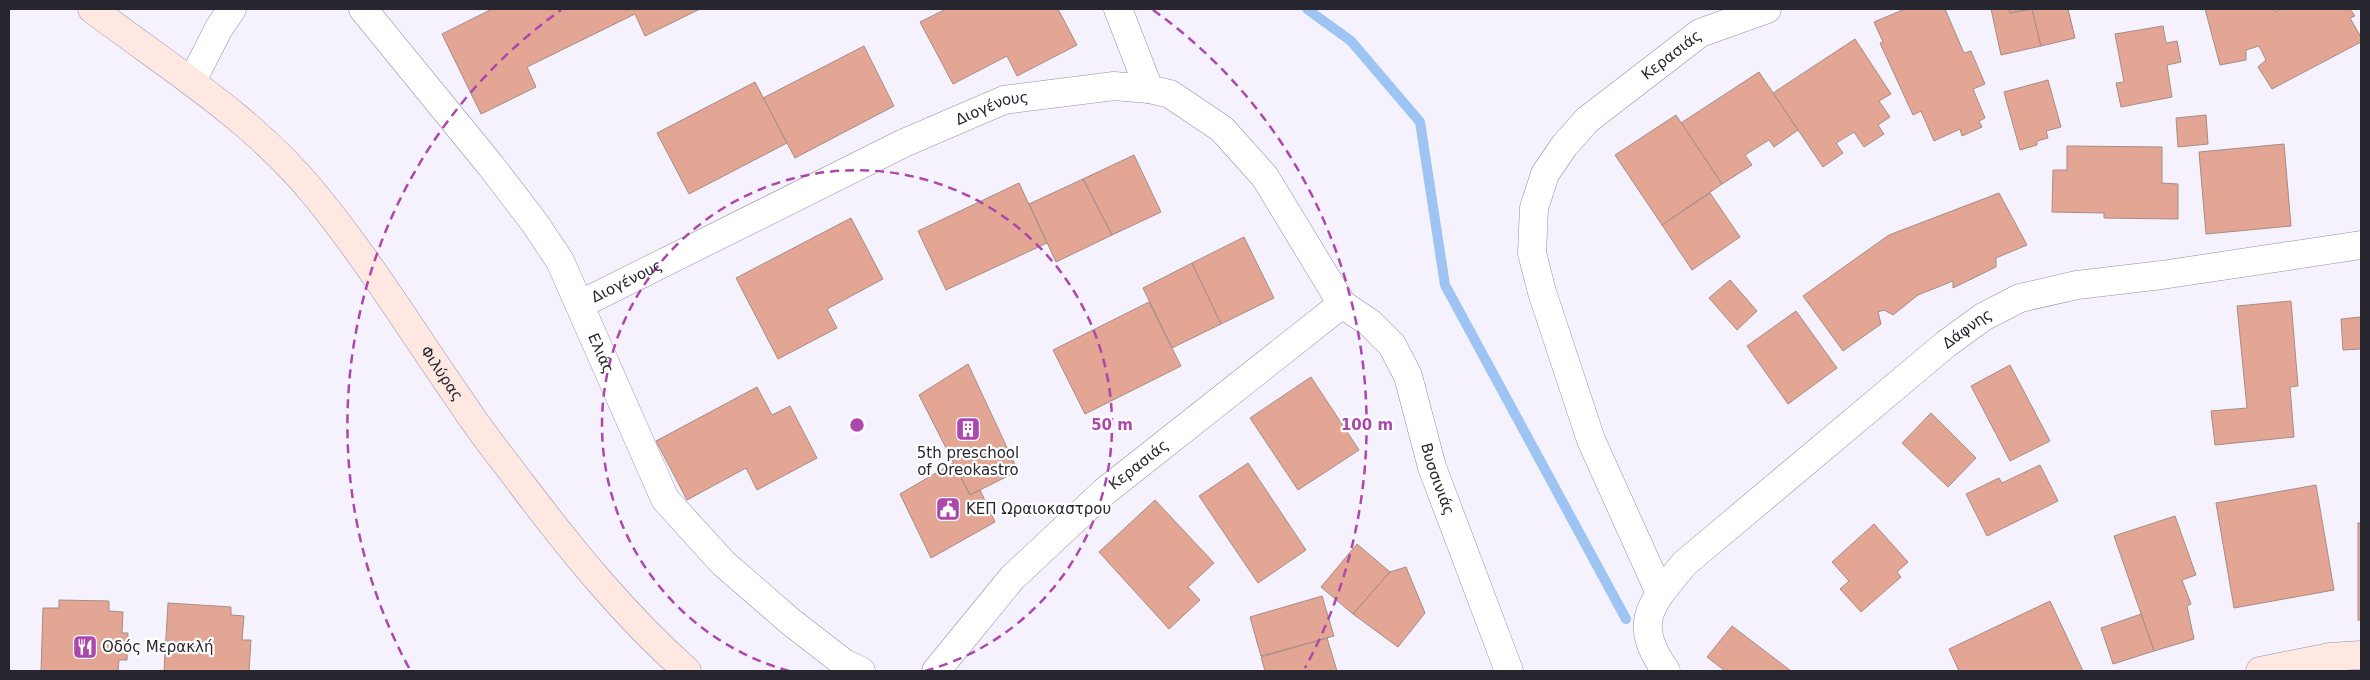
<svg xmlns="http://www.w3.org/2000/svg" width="2370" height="680" font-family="'DejaVu Sans',sans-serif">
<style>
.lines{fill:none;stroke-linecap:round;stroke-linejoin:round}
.stream{stroke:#9dc4f3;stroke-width:10}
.building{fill:#e3a594;stroke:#a78c85}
.street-casing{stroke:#958fa7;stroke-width:29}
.secondary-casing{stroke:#958fa7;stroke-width:29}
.street{stroke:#fff;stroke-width:28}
.secondary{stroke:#ffe8e2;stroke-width:28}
.ring{fill:none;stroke:#ac47ac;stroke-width:2.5;stroke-dasharray:9 6}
.labels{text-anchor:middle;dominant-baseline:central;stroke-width:4.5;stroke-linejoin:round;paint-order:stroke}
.street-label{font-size:15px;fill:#27252e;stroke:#fff}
.poi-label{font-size:15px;fill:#27252e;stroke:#fff;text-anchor:start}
.centre{fill:#ac47ac;stroke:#fff;stroke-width:2.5}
.ring-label{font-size:15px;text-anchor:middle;font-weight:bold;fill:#ac47ac;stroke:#fff;stroke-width:4.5;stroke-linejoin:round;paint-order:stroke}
</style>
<rect width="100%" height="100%" fill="#f5f2fd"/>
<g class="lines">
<!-- stream -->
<path class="stream" d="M1307 9 1351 41 1420 122 1445 285 1626 619"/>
</g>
<!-- building -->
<g class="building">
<path d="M492 9H700L645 36 635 14 527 67 536 87 481 114 442 34Z"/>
<path d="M946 9H1058L1077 45 1017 76 1007 56 953 84 920 22Z"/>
<path d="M1905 9H1945L1964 53 1971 51 1985 84 1973 89 1985 118 1979 121 1982 127 1962 136 1960 129 1934 141 1921 111 1913 115 1880 43 1883 42 1874 22Z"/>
<path d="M1991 9H2009L2010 13 2032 9 2041 46 2001 55Z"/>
<path d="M2009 9H2029L2010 13Z"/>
<path d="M2032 9H2068L2075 38 2041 46Z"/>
<path d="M2205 9H2275V12L2281 9H2350L2355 16 2350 18 2361 37V42L2272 89 2258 67 2266 60 2259 46 2246 50V60L2220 65Z"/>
<path d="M2163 26 2166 43 2177 41 2181 62 2167 65 2172 97 2121 107 2116 83 2124 82 2115 34Z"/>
<path d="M1855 39 1891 94 1879 101 1890 117 1878 125 1884 134 1864 147 1854 132 1836 143 1843 153 1823 167 1773 93Z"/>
<path d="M864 46 894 106 795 158 763 98Z"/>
<path d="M1759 72 1798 130 1774 147 1769 140 1745 155 1752 165 1722 184 1681 123Z"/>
<path d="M2048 80 2061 127 2046 131 2048 138 2037 141V145L2020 150 2004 92Z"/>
<path d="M755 82 787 143 689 194 657 133Z"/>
<path d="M1676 115 1722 184 1662 225 1615 155Z"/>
<path d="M2206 115 2208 144 2178 147 2176 118Z"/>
<path d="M2284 144 2291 226 2206 234 2199 152Z"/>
<path d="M2067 146 2162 147V183L2178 184V219L2104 218V213L2052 212 2053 170H2067Z"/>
<path d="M1134 155 1161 212 1112 235 1083 179Z"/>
<path d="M1083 179 1112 235 1056 262 1029 204Z"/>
<path d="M1019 183 1047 243 946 290 918 231Z"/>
<path d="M1710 193 1740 237 1692 270 1662 225Z"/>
<path d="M1999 193 2027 245 1996 258V267L1953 288V281L1918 295 1893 315 1884 310 1878 312 1881 324 1843 351 1803 296 1889 235Z"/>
<path d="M851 218 883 279 827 309 837 328 778 359 736 278Z"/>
<path d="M1244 237 1274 298 1221 324 1192 263Z"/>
<path d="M1192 263 1221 324 1172 348 1143 288Z"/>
<path d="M1730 280 1757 311 1737 330 1709 298Z"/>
<path d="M2291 301 2298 386 2290 387 2294 437 2215 445 2211 411 2247 408 2237 306Z"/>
<path d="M1149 302 1181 366 1085 414 1053 350Z"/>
<path d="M1796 311 1837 368 1788 404 1747 346Z"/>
<path d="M2361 317V349L2343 350 2341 319Z"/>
<path d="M968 364 1018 471 970 495 919 395Z"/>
<path d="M2010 365 2050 441 2010 461 1971 386Z"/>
<path d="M1311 377 1359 450 1298 490 1250 418Z"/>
<path d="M757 387 772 415 790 406 817 458 757 490 746 468 687 500 656 441Z"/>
<path d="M1931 413 1976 458 1948 487 1902 443Z"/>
<path d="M953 463 970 495 980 490 995 522 931 558 900 494Z"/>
<path d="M1248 463 1306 550 1258 583 1199 496Z"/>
<path d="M2040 465 2058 501 1987 536 1966 494 1999 478 2002 483Z"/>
<path d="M2316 485 2334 590 2234 608 2216 503Z"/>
<path d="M1155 500 1214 563 1188 587 1200 600 1169 629 1099 552Z"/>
<path d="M2175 516 2196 575 2182 580 2191 604 2187 606 2194 639 2154 651 2114 536Z"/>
<rect x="2358" y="523" width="3" height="97"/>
<path d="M1874 524 1908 562 1897 572 1901 577 1861 612 1840 589 1849 581 1832 562Z"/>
<path d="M1357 544 1390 572 1353 614 1321 587Z"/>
<path d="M1406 567 1425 613 1398 647 1353 614 1390 572Z"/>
<path d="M1322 596 1334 636 1261 656 1250 617Z"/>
<path d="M59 600 109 601V611L123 612 122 633H128L127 660H119L118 671H41L43 608H59Z"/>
<path d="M2050 601 2083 671H1959L1949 649Z"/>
<path d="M168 603 231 607V615L244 616 242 640H251L249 671H164Z"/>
<path d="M2141 614 2154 651 2113 664 2101 628Z"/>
<path d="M1732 626 1791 671H1725L1707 657Z"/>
<path d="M1327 638 1337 671H1265L1261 657Z"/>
</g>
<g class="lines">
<defs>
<g id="street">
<path id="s1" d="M363 9 491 166 534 222 560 261 665 499 723 563 791 622 844 663 861 671"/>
<path d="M1118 9 1149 89"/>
<path d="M192 81 219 28 232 9"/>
<path id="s2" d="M581 304 904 143 1004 100 1114 86 1149 89 1170 94 1222 129 1265 177 1342 304 1370 323 1392 345 1408 376 1432 467 1509 671"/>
<path id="s3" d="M1660 593 1591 440 1542 292 1532 253 1534 208 1545 174 1564 146 1587 120 1700 33 1767 9"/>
<path id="s4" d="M936 671 1012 578 1104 492 1342 304"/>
<path id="s5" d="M1666 671C1631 622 1651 604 1685 563L1946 344 1983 317 2020 298 2077 285 2162 275 2361 245"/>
</g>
<g id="secondary">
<path id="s6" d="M92 9C170 68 254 119 316 196 370 262 415 336 464 406 482 434 503 459 523 486 573 552 625 616 687 671"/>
<path d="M2260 671 2330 657 2361 655"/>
</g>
</defs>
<!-- street casing -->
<use href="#street" class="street-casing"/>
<!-- secondary casing -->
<use href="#secondary" class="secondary-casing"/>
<!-- street -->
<use href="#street" class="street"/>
<!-- secondary -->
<use href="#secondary" class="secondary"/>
</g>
<!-- distance rings -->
<g class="ring">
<path d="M789 671A255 255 0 1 1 925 671"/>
<path d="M409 668A510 510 0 0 1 561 10M1153 10A510 510 0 0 1 1305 668"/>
</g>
<!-- icons -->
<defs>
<symbol id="building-square" viewBox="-11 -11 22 22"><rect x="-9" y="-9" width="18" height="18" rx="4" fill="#ac47ac" stroke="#fff"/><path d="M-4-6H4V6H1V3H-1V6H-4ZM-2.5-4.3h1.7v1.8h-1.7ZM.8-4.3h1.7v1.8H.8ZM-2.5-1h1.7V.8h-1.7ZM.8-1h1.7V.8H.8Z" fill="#fff"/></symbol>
<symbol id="civic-square" viewBox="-11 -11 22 22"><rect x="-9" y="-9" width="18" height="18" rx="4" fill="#ac47ac" stroke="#fff"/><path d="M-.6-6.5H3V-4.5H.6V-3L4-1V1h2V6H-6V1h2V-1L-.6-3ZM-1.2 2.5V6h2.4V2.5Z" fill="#fff"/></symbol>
<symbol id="restaurant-square" viewBox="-11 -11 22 22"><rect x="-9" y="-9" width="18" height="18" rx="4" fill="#ac47ac" stroke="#fff"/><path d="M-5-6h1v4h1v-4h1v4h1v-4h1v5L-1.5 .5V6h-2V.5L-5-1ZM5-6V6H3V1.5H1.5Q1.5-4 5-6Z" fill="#fff"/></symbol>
</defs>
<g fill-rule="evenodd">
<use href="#building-square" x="954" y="415" width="28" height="28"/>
<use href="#civic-square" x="934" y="495" width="28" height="28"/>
<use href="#restaurant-square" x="71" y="633" width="28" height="28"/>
</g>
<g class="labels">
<!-- street labels -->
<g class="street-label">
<text stroke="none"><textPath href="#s3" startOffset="620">Κερασιάς</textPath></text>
<text stroke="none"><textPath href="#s2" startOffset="456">Διογένους</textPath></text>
<text stroke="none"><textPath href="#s2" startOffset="51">Διογένους</textPath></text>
<text stroke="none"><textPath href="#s5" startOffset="491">Δάφνης</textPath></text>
<text stroke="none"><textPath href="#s1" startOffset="421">Ελιάς</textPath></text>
<text stroke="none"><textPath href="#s6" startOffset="510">Φιλύρας</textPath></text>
<text stroke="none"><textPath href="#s4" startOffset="290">Κερασιάς</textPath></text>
<text stroke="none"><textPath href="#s2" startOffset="1120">Βυσσινιάς</textPath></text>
</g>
<!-- poi labels -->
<g class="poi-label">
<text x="968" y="453" text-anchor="middle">5th preschool<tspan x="968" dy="17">of Oreokastro</tspan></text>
<text x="966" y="509">ΚΕΠ Ωραιοκαστρου</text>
<text x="102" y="647">Οδός Μερακλή</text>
</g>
</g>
<circle cx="857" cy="425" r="8" class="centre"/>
<g class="ring-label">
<text x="1112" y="430">50 m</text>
<text x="1367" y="430">100 m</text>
</g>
<!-- border -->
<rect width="2370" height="680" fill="none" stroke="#27252e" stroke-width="20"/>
</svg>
